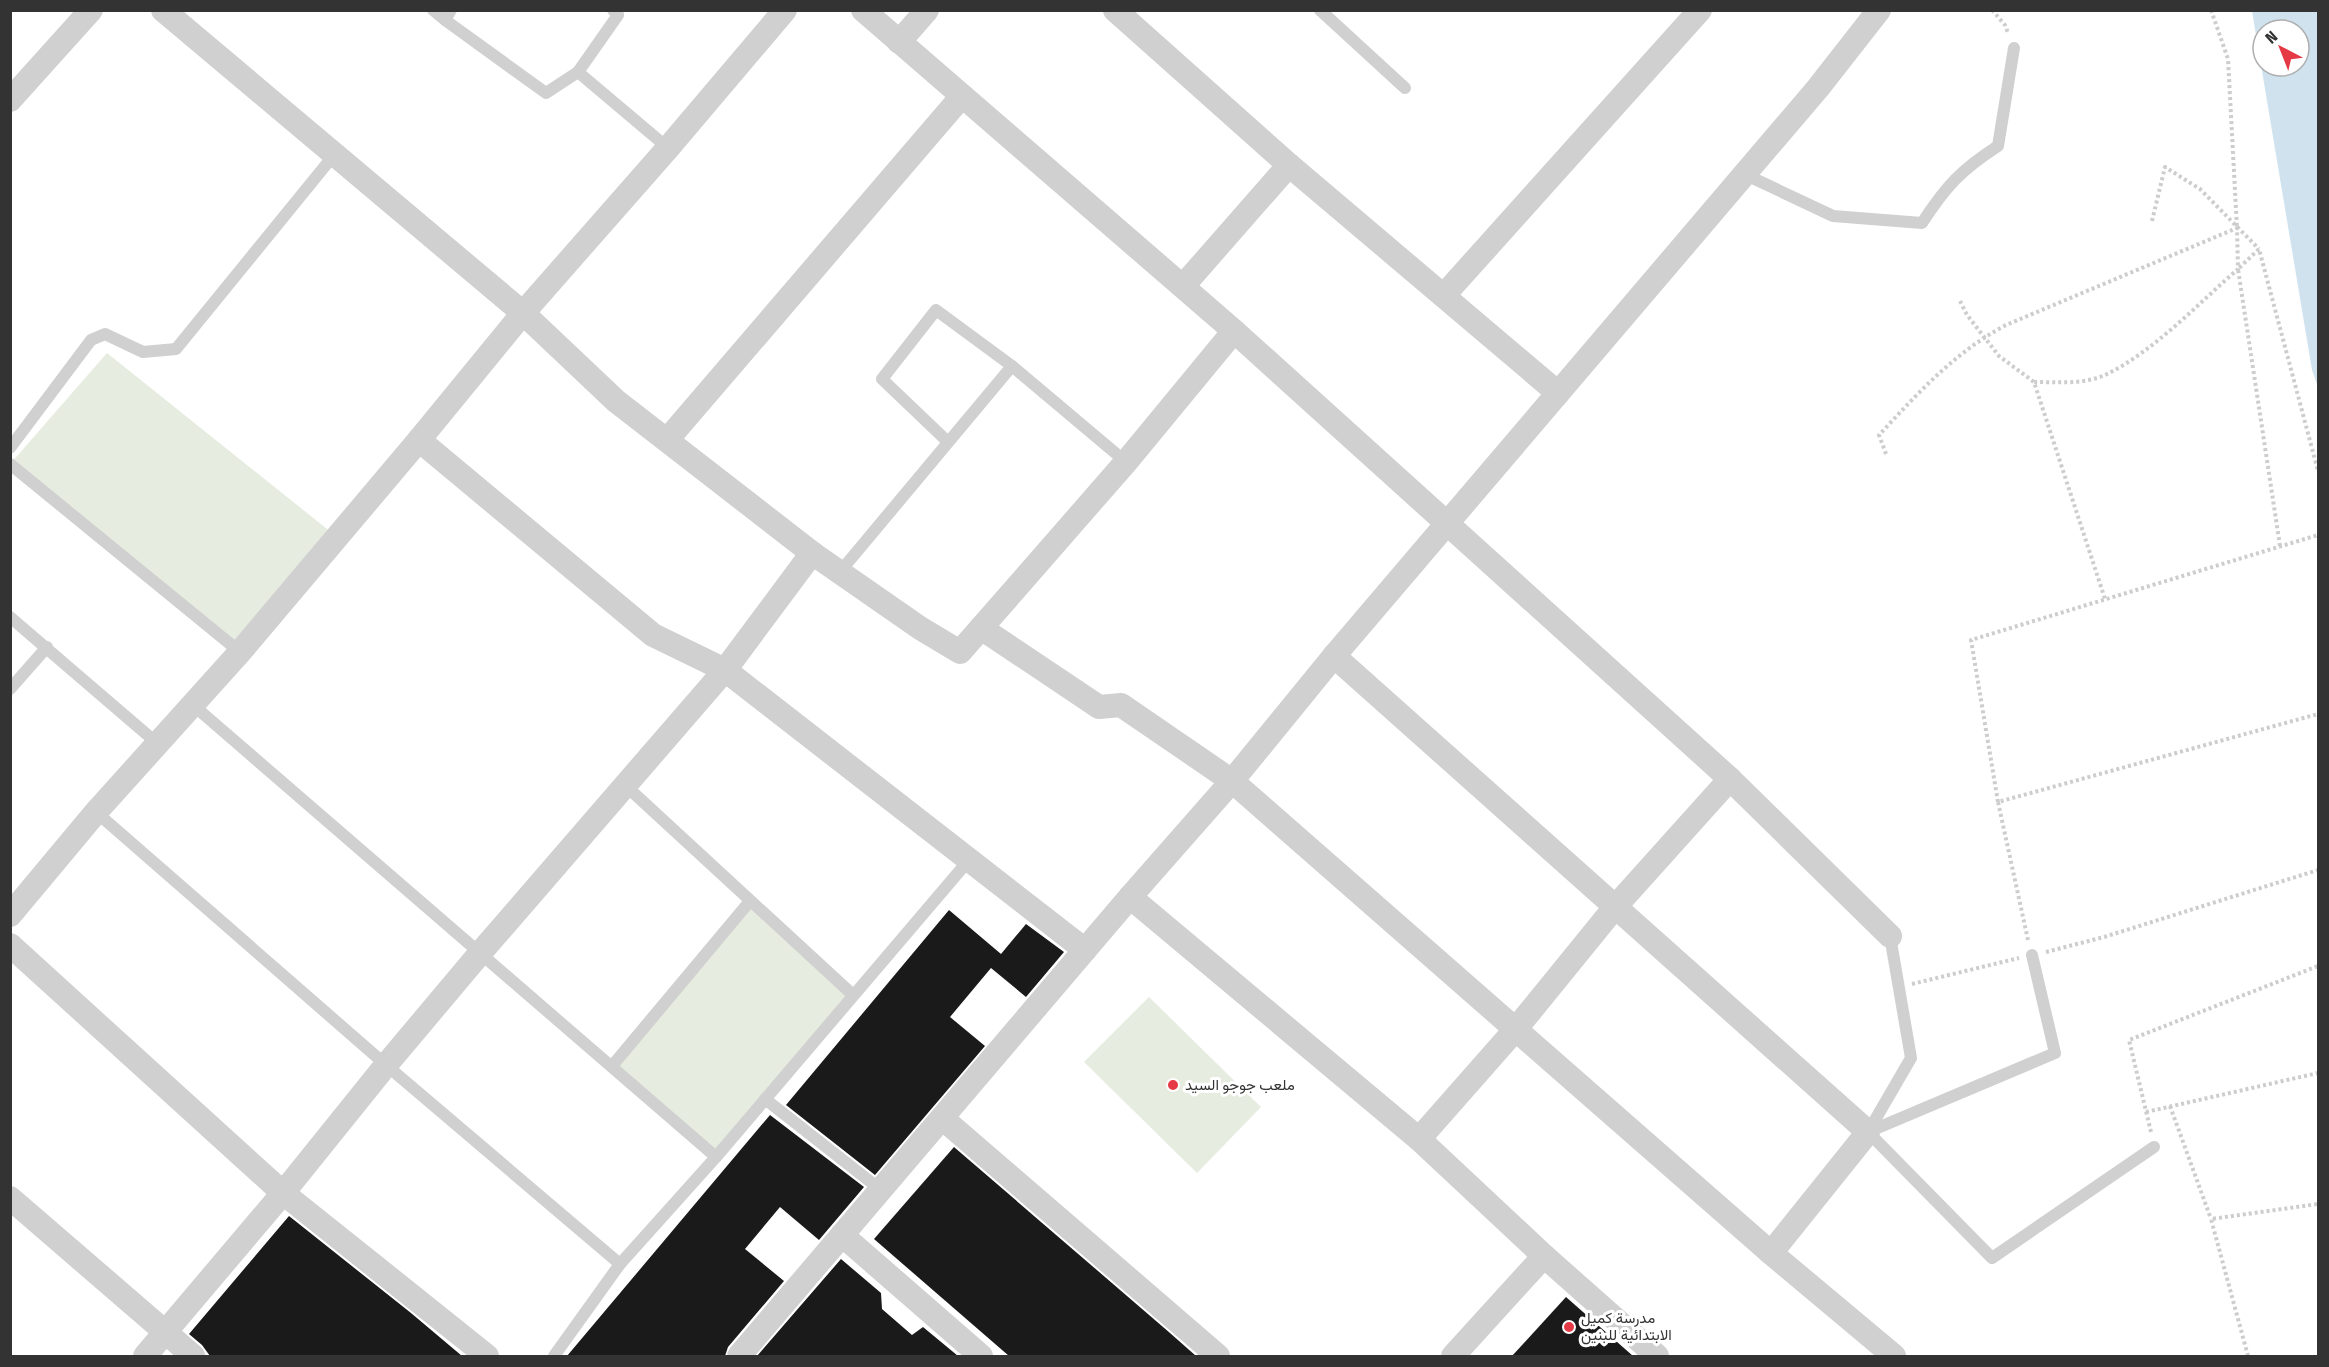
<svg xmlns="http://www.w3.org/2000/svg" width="2329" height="1367" font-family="'Fira Sans Condensed',Vazirmatn,sans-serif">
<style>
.green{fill:#e6ecdf}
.water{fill:#cfe2ee;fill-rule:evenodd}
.building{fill:#1a1a1a}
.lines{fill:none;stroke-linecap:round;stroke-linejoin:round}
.path{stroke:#cdcdcd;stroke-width:4;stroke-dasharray:3 3;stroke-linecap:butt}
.service{stroke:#d0d0d0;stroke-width:12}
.minor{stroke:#d0d0d0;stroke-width:24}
.poi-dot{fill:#e63946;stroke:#fff;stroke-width:2}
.labels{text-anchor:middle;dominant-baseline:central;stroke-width:6;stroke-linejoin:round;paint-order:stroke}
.poi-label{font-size:15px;fill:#333;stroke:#fff;text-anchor:start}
</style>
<rect width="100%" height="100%" fill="#fff"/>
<!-- green -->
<g class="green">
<path d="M107 353 337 537 240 652 11 463Z"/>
<path d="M750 901 853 995 716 1157 612 1066Z"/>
<path d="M1149 997 1261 1107 1197 1173 1084 1062Z"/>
</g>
<!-- water -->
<path class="water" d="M2252 11H2318V387L2312 370ZM2263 30H2299V66H2263Z"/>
<!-- building -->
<g class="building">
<path d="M949 910 1001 954 1026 924 1064 952 1026 997 991 968 950 1017 985 1046 875 1175 786 1105Z"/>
<path d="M770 1115 864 1187 819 1240 780 1207 745 1249 784 1281 728 1347 725 1356H567Z"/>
<path d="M954 1147 1170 1333 1196 1356H1009L874 1239Z"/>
<path d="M289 1216 411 1313 462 1356H210L202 1345 189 1334Z"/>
<path d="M841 1259 881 1293 882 1309 912 1335 923 1327 958 1356H757Z"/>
<path d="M1566 1297 1633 1356H1512Z"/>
</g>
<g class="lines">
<!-- path -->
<g class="path">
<path d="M1992 10 2005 25 2008 33"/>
<path d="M2211 10 2228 59 2237 228"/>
<path d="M2152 221 2165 167 2200 189 2259 249"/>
<path d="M1960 301 1967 315 1999 356 2034 382"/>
<path d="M1886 454 1879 435C1918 393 1955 352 2006 325L2237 228 2238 269C2199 303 2153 352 2107 374 2085 385 2057 382 2034 382L2105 599"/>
<path d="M2280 546 2238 269 2259 249 2318 471"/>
<path d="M1998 802 1971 640 2318 535"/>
<path d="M2028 940 1998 802 2318 714"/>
<path d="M2046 952 2104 937 2318 870"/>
<path d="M1912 984 2019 958"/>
<path d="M2170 1106 2211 1219"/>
<path d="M2146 1112 2318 1073"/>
<path d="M2151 1132 2129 1040 2318 966"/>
<path d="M2248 1356 2211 1219 2318 1204"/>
</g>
<!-- service -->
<g class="service">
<path d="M433 10 445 20 451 10"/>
<path d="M613 10 618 15 578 72 668 148"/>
<path d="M1320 10 1405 88"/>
<path d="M445 20 546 93 578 72"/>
<path d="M1744 174 1833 216 1922 223C1946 186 1961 170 1998 146L2014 48"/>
<path d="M948 442 882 379 936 310 1012 366 1126 462"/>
<path d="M10 448 91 340 105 334 143 352 176 349 334 155"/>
<path d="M10 464 240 652"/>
<path d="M839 573 1012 366"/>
<path d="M10 617 158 744"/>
<path d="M10 689 47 647"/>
<path d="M193 705 716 1157"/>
<path d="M626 786 853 995"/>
<path d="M96 812 386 1065 620 1264"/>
<path d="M612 1066 750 901"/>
<path d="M765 1099 881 1190"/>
<path d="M1868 1132 1992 1258 2154 1147"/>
<path d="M1868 1132 2055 1053 2032 955"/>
<path d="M1868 1132 1911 1058 1890 936"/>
<path d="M554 1356 620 1264 716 1157 969 860"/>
</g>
<!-- minor -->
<g class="minor">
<path d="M163 10 523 313 616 401 812 553 920 628 960 652 981 628 1099 707 1121 705 1232 781 1771 1253 1894 1356"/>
<path d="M863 10 1234 331 1730 779 1890 936"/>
<path d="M1115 10 1289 165 1558 393"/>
<path d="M899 42 927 10"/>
<path d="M10 100 91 10"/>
<path d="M1183 286 1289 165"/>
<path d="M1445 294 1700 10"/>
<path d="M419 440 653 635 725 670 1085 950"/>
<path d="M667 440 962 96"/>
<path d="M981 628 1126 462 1234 331"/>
<path d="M1334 656 1868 1132 1771 1253"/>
<path d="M1130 897 1419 1139"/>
<path d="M10 915 96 812 240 652 419 440 523 313 668 148 785 10"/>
<path d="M10 945 283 1193 487 1356"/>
<path d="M942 1118 1218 1356"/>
<path d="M10 1198 193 1356"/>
<path d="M842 1235 981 1356"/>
<path d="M1544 1256 1657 1356"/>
<path d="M145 1356 283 1193 386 1065 481 952 725 670 812 553"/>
<path d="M739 1356 1130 897 1232 781 1334 656 1818 88 1879 10"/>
<path d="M1453 1356 1544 1256 1419 1139 1515 1030 1615 907 1730 779"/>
</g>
</g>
<!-- markers -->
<g class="poi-dot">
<circle cx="1173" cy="1085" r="6"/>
<circle cx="1569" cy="1327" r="6"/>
</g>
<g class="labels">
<!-- poi labels -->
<g class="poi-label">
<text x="1185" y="1085">ملعب جوجو السيد</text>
<text x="1581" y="1318">مدرسة كميل<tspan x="1581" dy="17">الابتدائية للبنين</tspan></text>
</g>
</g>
<!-- border -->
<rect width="2329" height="1367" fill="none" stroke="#333333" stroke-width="24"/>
<!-- north arrow -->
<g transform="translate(2281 48) rotate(318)"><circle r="28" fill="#ffffff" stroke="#adadad" stroke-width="1.5"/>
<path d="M0-4.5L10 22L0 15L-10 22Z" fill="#e63946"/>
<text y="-9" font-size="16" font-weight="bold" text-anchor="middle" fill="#333333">N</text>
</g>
</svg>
